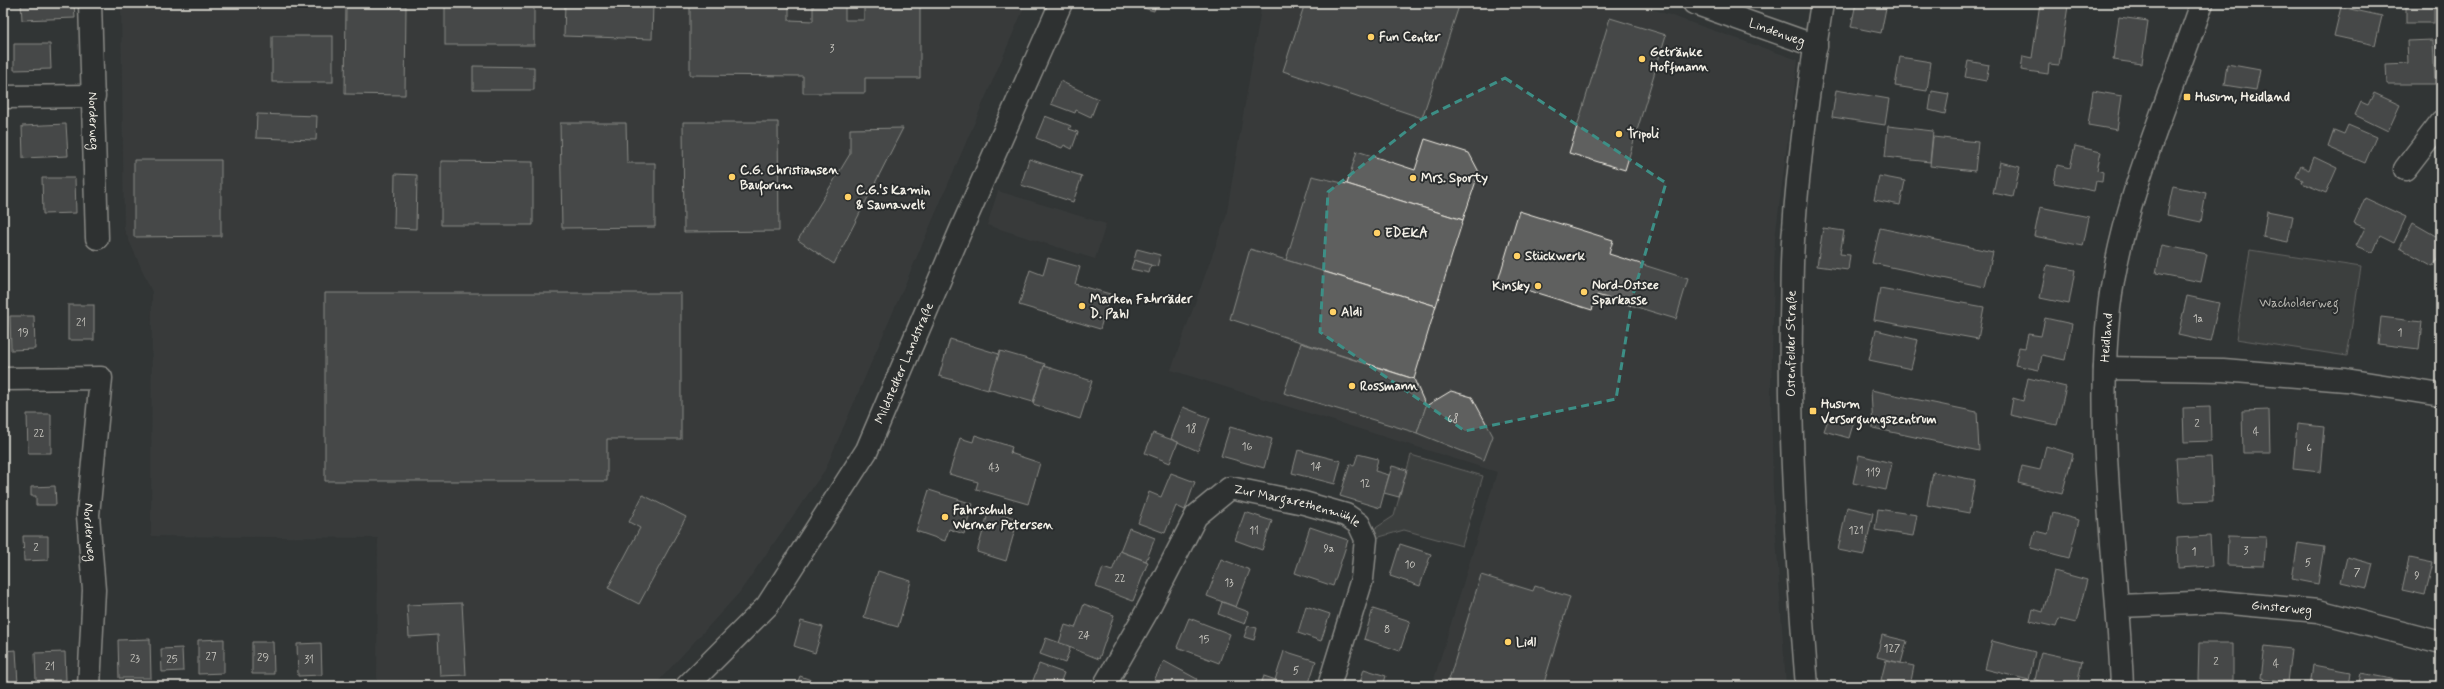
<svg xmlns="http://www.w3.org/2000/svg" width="2444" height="689" font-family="Mynerve,sans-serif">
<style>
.built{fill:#404242}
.green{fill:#4b4d4c;stroke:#a09f9a}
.building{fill:#5f605f;stroke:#f4f1e8}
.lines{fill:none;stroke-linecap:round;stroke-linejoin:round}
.minor-casing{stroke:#f4f1e8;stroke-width:25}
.major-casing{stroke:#f4f1e8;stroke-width:25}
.minor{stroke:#2a2d2e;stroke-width:22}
.major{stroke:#2a2d2e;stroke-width:22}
.marked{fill:none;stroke:#3d8f86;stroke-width:3;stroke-dasharray:8 5;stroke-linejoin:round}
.poi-dot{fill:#ffd166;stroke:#2a2d2e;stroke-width:1.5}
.labels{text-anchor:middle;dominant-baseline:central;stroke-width:4;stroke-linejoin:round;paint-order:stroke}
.number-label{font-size:11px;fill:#cfcdc6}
.street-label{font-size:13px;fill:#f4f1e8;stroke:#2a2d2e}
.poi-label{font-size:13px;font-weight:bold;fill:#f4f1e8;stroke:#2a2d2e;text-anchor:start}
.park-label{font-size:13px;fill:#b9b8b1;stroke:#2a2d2e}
</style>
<rect width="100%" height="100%" fill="#323535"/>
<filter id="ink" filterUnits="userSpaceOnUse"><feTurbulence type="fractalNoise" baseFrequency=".025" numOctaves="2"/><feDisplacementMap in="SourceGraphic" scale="8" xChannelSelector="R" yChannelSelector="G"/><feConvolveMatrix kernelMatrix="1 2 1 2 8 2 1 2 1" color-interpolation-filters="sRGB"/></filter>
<g filter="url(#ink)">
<!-- built -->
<g class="built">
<path d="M121 3H1026L825 470 739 593 654 686H377L378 538 151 536 152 292 124 229Z"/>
<path d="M1262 3H1635L1798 60 1775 238 1771 394 1773 492 1786 686H1432L1497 472 1171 370 1226 217Z"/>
<path d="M998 191 1106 224 1095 259 987 225Z"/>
</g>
<!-- green -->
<g class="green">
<path d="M2250 250 2361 267 2347 356 2236 339Z"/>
<path d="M1411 455 1483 476 1462 546 1404 530 1376 538 1371 531 1394 516Z"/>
</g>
<!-- building -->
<g class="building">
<path d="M21 3H74L75 18 22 20Z"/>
<rect x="445" y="3" width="89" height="42"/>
<path d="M565 3H653L652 39 564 36Z"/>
<path d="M690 3H789V20L813 21V3H845V20H864V3H920V78H865V93H803V76L690 75Z"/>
<path d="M1125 3H1156L1154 11Z"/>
<path d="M1305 3H1460L1422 118 1283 71Z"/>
<path d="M1856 3H1887L1881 33 1851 27Z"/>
<path d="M2040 3 2068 6 2059 65 2049 64 2048 74 2021 70 2023 56 2032 58Z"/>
<rect x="2406" y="3" width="28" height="20"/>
<path d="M346 5 406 6 405 95 345 94Z"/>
<path d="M2341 7 2382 16 2375 45 2334 36Z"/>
<path d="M2119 17 2148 21 2142 64 2113 60Z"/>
<path d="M1610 18 1666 35 1625 170 1569 153Z"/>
<rect x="272" y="36" width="61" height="46"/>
<path d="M2433 40 2435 84H2387L2386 64 2408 63 2407 41Z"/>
<path d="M14 44H50L51 69 14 70Z"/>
<path d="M1900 57 1931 62 1927 91 1895 86Z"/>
<path d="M1968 61 1989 65 1986 81 1965 77Z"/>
<path d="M2227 64 2260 70 2256 90 2224 85Z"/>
<path d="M473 66 534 67V90H473Z"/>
<path d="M1060 81 1098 99 1091 117 1076 110 1075 113 1051 104Z"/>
<path d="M1836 90 1889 99 1885 125 1832 117Z"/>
<path d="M1932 91 1949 94 1945 114 1929 110Z"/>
<path d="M2093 91 2122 96 2117 130 2088 125Z"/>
<path d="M2374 93 2400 105 2388 131 2355 115 2361 102 2368 105Z"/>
<path d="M257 114 317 116 316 140 256 138Z"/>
<path d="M1045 116 1071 126 1069 129 1078 132 1072 149 1064 145 1062 148 1036 138Z"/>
<path d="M683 122H778L779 231 684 232Z"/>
<path d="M560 123H626L627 163H655V227L562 228Z"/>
<path d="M66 124 68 156 23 158 22 126Z"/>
<path d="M2348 125 2376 137 2365 163 2328 147 2334 130 2344 134Z"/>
<path d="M1888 126 1933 131 1930 162 1885 157Z"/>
<path d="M903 128 834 264 798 240 850 154V129Z"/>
<path d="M1933 137 1978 142 1975 171 1930 166Z"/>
<path d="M1425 139 1469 153 1479 172 1463 220 1347 184 1357 151 1415 170Z"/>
<path d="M2075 146 2101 152 2097 170 2103 172 2102 182 2096 181 2094 191 2054 183 2057 165 2070 168Z"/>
<path d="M2314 157 2337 168 2326 193 2302 183 2303 180 2296 177 2301 166 2309 170Z"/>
<path d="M1029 159 1082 176 1073 202 1021 185Z"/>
<path d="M134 160H221V236L134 237Z"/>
<path d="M441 161 533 162V225H441Z"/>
<path d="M2000 162 2020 167 2013 197 1993 193Z"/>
<path d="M395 174 417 175 416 229 394 228Z"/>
<path d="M1312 176 1347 184 1463 220 1436 306 1286 260Z"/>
<path d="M1879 176 1905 181 1900 205 1874 200Z"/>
<path d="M42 178H75L76 213 43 214Z"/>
<path d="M2173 186 2206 193 2201 222 2167 215Z"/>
<path d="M2365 198 2406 217 2394 243 2380 236 2373 253 2356 246 2365 228 2354 223Z"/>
<path d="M2040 207 2089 217 2083 246 2034 236Z"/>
<path d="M1519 211 1613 240 1609 254 1688 279 1676 319 1597 295 1592 310 1498 281Z"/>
<path d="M2267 211 2293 216 2288 242 2263 237Z"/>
<path d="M2413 223 2441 239V251L2433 266 2400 248Z"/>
<path d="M1823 228 1844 231 1840 254 1850 255 1848 270 1817 266Z"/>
<path d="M1880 228 1993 252 1985 287 1872 263Z"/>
<path d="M2162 245 2207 254 2201 282 2156 273Z"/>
<path d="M1137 249 1160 255 1157 267 1134 260Z"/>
<path d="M1250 249 1436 306 1414 379 1230 319Z"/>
<path d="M1048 258 1080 267 1075 284 1110 294 1100 329 1019 305 1030 270 1043 275Z"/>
<path d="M1134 260 1151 265 1149 273 1131 269Z"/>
<path d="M2047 265 2075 270 2069 304 2040 298Z"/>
<path d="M1880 288 1984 307 1978 339 1874 320Z"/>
<path d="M325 293H681V439H607V481H325Z"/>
<path d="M2187 296 2219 303 2210 342 2178 335Z"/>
<rect x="68" y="305" width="26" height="35"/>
<path d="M10 316H34L35 349 11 350Z"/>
<path d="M2381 317 2422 322 2419 349 2378 344Z"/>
<path d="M2045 318 2072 324 2065 360 2042 355 2039 370 2015 365 2019 347 2025 348 2028 334 2041 336Z"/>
<path d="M1876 330 1918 340 1911 369 1869 360Z"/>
<path d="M950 339 999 354 988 390 939 376Z"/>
<path d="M1301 343 1414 379 1426 406 1417 433 1284 393Z"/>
<path d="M1000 351 1045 364 1033 402 988 389Z"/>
<path d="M1044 366 1092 381 1080 419 1033 404Z"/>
<path d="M2028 378 2066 387 2057 425 2010 415 2013 398 2023 401Z"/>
<path d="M1871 390 1977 412 1979 451 1873 428Z"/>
<path d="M1451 391 1472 397 1493 436 1484 460 1417 433 1426 406Z"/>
<path d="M1183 407 1210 418 1198 451 1171 439Z"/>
<path d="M2210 407 2211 441 2184 442 2183 408Z"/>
<path d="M2269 410 2270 453H2243L2242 411Z"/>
<path d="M27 414H51V453H28Z"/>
<path d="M1830 414 1854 421 1849 438 1824 431Z"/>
<path d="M2297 424 2324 427 2320 472 2293 469Z"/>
<path d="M1230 427 1272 439 1264 468 1221 456Z"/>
<path d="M1153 433 1178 442 1170 463 1145 453Z"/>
<path d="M975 435 1012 447 1010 453 1040 463 1028 504 976 489 978 482 949 474 960 438 973 442Z"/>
<path d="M2046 446 2073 454 2062 494 2018 483 2022 466 2040 470Z"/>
<path d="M1298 450 1341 461 1335 484 1292 473Z"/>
<path d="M1358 454 1378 459 1375 471 1389 475 1380 508 1340 496 1350 464 1354 466Z"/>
<path d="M1859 455 1892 463 1886 490 1853 483Z"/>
<path d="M2211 457 2213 501 2179 502 2176 458Z"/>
<path d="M1392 466 1407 470 1399 497 1384 493Z"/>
<path d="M1933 472 1975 480 1969 513 1927 505Z"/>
<path d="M1171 473 1195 482 1185 510 1176 506 1165 533 1138 523 1149 492 1161 497Z"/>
<path d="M55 486 56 505H36V496H31V487Z"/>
<path d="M929 490 973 504 964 534 949 529 945 541 916 531Z"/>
<path d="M643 495 686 517 639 604 608 588 640 528 629 522Z"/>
<path d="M1847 507 1873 513 1864 555 1838 550Z"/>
<path d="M1878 509 1917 515 1913 536 1875 530Z"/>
<path d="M989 510 1018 519 1006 561 977 552Z"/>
<path d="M1245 512 1272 521 1262 550 1235 540Z"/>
<path d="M2053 513 2079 520 2069 558 2031 548 2035 531 2048 534Z"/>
<path d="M1310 527 1348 540 1333 586 1295 573Z"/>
<path d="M1129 528 1155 538 1146 561 1120 551Z"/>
<path d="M23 536H48V560L24 561Z"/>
<path d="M2210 536 2212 566 2178 568 2177 538Z"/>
<path d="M2228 536 2266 537 2264 566 2227 565Z"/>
<path d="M2298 543 2324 547 2318 584 2292 579Z"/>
<path d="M1400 544 1431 554 1420 586 1390 576Z"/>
<path d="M1120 551 1148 562 1133 601 1096 587 1103 568 1112 571Z"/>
<path d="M2347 557 2373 564 2367 588 2341 582Z"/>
<path d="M2409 558 2433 563 2425 595 2402 590Z"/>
<path d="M1221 559 1250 570 1236 607 1207 596Z"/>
<path d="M878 571 911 581 898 627 864 617Z"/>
<path d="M2054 571 2087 580 2076 623 2059 619 2056 627 2030 621 2033 609 2043 612Z"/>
<path d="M1481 575 1533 591 1535 586 1570 597 1543 686H1447Z"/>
<path d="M1222 602 1249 612 1245 624 1218 614Z"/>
<path d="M462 603 466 675 440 676 438 635 409 637 407 605Z"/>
<path d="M1084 604 1114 615 1099 659 1059 643 1065 625 1075 628Z"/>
<path d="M1306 606 1330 614 1321 641 1298 633Z"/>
<path d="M1373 609 1410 621 1400 651 1364 639Z"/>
<path d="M1189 618 1230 634 1219 663 1177 647Z"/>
<path d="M801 621 823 627 815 653 794 646Z"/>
<path d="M1248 626 1257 628 1254 640 1244 637Z"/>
<path d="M1882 635 1907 641 1901 663 1877 657Z"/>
<path d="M1046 638 1069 646 1070 649 1065 663 1040 654Z"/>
<path d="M150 639 151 678H119L118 640Z"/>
<path d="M224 639V673L198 674V640Z"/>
<path d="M1992 641 2035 652 2029 680 1985 669Z"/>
<path d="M252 642H273L274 674H252Z"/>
<path d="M321 643 322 675 298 676 297 644Z"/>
<path d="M2199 643H2233V680H2198Z"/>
<path d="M2265 646 2291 649 2287 682 2261 678Z"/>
<path d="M182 648 183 671 162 672 161 649Z"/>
<path d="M16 650 18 684 3 685V651Z"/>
<path d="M1284 651 1316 661 1308 686H1295L1275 680Z"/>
<path d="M65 652 66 680 36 681 35 653Z"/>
<path d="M2041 652 2082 661 2077 686H2064L2035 680Z"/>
<path d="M1886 660 1914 666 1910 686 1881 680Z"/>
<path d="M1164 661 1197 679 1193 686H1151Z"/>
<path d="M1039 664 1064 673 1059 686H1031Z"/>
<path d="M2313 665 2350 672 2348 686H2310Z"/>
<path d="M1364 669 1386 676 1383 686H1359Z"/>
<path d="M2361 673 2407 682V686H2358Z"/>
<path d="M800 676 825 685V686H796Z"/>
<path d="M1264 676 1288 684 1287 686 1261 684Z"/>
</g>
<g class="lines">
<defs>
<g id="minor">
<path id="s1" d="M90 3 97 238"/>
<path id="s2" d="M1694 3 1816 46"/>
<path d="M3 97 94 96"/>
<path d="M2405 169 2441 122"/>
<path d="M2105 368 2223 370 2346 380 2441 395"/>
<path id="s3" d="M3 379 101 378 88 515 94 590 89 686"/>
<path id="s4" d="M2119 606 2219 602 2318 611 2441 643"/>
<path id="s5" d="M687 686 767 606 867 450 960 232 1061 3"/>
<path id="s6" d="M1104 686 1146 613 1196 516 1230 488 1304 503 1346 515 1359 524 1366 539 1362 579 1329 686"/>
<path id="s7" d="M2122 686C2117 561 2095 432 2109 308 2122 201 2168 103 2202 3"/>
</g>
<g id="major">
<path id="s8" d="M1807 686C1797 563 1789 441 1791 318 1792 288 1791 258 1794 228 1799 153 1810 78 1822 3"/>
</g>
</defs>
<!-- minor casing -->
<use href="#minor" class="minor-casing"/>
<!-- major casing -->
<use href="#major" class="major-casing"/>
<!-- minor -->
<use href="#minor" class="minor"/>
<!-- major -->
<use href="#major" class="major"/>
</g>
</g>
<!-- marked area -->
<path d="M0 0H2444V689H0ZM1505 78 1666 183 1633 295 1616 399 1465 431 1320 332 1328 192 1422 119Z" fill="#323535" fill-opacity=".55" fill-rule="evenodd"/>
<path class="marked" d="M1505 78 1666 183 1633 295 1616 399 1465 431 1320 332 1328 192 1422 119Z"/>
<!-- markers -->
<g class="poi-dot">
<circle cx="1371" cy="37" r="4"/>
<circle cx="1642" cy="59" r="4"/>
<rect x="2183" y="93" width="8" height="8" rx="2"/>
<circle cx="1619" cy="134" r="4"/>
<circle cx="732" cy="177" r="4"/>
<circle cx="1413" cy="178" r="4"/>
<circle cx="848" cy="197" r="4"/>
<circle cx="1377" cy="233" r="4"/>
<circle cx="1517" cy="256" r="4"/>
<circle cx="1538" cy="286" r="4"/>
<circle cx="1584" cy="292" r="4"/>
<circle cx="1082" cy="306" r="4"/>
<circle cx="1333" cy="312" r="4"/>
<circle cx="1352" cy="386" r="4"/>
<rect x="1809" y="407" width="8" height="8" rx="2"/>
<circle cx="945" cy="517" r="4"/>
<circle cx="1508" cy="642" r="4"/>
</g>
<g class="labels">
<!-- number labels -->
<g class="number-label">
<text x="832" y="49">3</text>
<text x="2198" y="319">1a</text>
<text x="81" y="323">21</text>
<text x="23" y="333">19</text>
<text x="2400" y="333">1</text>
<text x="1453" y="419">68</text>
<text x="2197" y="424">2</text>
<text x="1191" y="429">18</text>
<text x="2256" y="432">4</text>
<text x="39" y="434">22</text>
<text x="1247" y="447">16</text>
<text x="2309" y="448">6</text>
<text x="1316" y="467">14</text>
<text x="994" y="468">43</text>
<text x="1873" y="473">119</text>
<text x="1365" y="484">12</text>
<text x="1254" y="531">11</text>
<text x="1856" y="531">121</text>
<text x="36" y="548">2</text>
<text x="1329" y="549">9a</text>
<text x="2246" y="551">3</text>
<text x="2194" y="552">1</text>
<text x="2308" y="563">5</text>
<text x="1410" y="565">10</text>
<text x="2357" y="573">7</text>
<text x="2417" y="576">9</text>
<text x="1120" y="579">22</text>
<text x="1229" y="583">13</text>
<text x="1387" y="630">8</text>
<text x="1084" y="636">24</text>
<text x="1204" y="640">15</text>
<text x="1892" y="649">127</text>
<text x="211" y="657">27</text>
<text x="263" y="658">29</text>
<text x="135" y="659">23</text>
<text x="172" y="660">25</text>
<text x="309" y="660">31</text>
<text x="2216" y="662">2</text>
<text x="2276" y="664">4</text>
<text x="50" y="667">21</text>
<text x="1296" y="671">5</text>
</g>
<!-- street labels -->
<g class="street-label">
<text stroke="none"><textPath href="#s2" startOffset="88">Lindenweg</textPath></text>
<text stroke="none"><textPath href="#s1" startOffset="118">Norderweg</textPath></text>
<text stroke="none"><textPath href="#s7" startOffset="349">Heidland</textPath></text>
<text stroke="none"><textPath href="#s8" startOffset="343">Ostenfelder Straße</textPath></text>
<text stroke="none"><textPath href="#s5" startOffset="393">Mildstedter Landstraße</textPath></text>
<text stroke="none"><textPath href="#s6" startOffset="307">Zur Margarethenmühle</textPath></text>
<text stroke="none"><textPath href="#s3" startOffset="253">Norderweg</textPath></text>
<text stroke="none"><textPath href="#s4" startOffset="163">Ginsterweg</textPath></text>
</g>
<!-- poi labels -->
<g class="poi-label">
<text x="1379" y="37">Fun Center</text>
<text x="1650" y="52">Getränke<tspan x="1650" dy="15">Hoffmann</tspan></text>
<text x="2195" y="97">Husum, Heidland</text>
<text x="1627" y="134">Tripoli</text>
<text x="740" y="170">C.G. Christiansen<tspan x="740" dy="15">Bauforum</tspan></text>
<text x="1421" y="178">Mrs. Sporty</text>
<text x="856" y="190">C.G.'s Kamin<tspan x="856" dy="15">&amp; Saunawelt</tspan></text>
<text x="1385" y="233">EDEKA</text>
<text x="1525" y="256">Stückwerk</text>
<text x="1592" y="285">Nord-Ostsee<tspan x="1592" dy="15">Sparkasse</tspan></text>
<text x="1530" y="286" text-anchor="end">Kinsky</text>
<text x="1090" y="299">Marken Fahrräder<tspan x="1090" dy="15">D. Pahl</tspan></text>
<text x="1341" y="312">Aldi</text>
<text x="1360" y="386">Rossmann</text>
<text x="1821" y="404">Husum<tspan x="1821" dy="15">Versorgungszentrum</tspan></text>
<text x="953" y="510">Fahrschule<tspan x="953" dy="15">Werner Petersen</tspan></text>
<text x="1516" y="642">Lidl</text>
</g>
<!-- park labels -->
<g class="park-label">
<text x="2299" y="303">Wacholderweg</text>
</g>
</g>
<!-- margin -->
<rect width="2444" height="689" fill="none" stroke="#2a2d2e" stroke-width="16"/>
<rect x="8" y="8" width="2428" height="673" fill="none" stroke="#f4f1e8" stroke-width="1.5" filter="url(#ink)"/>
</svg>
